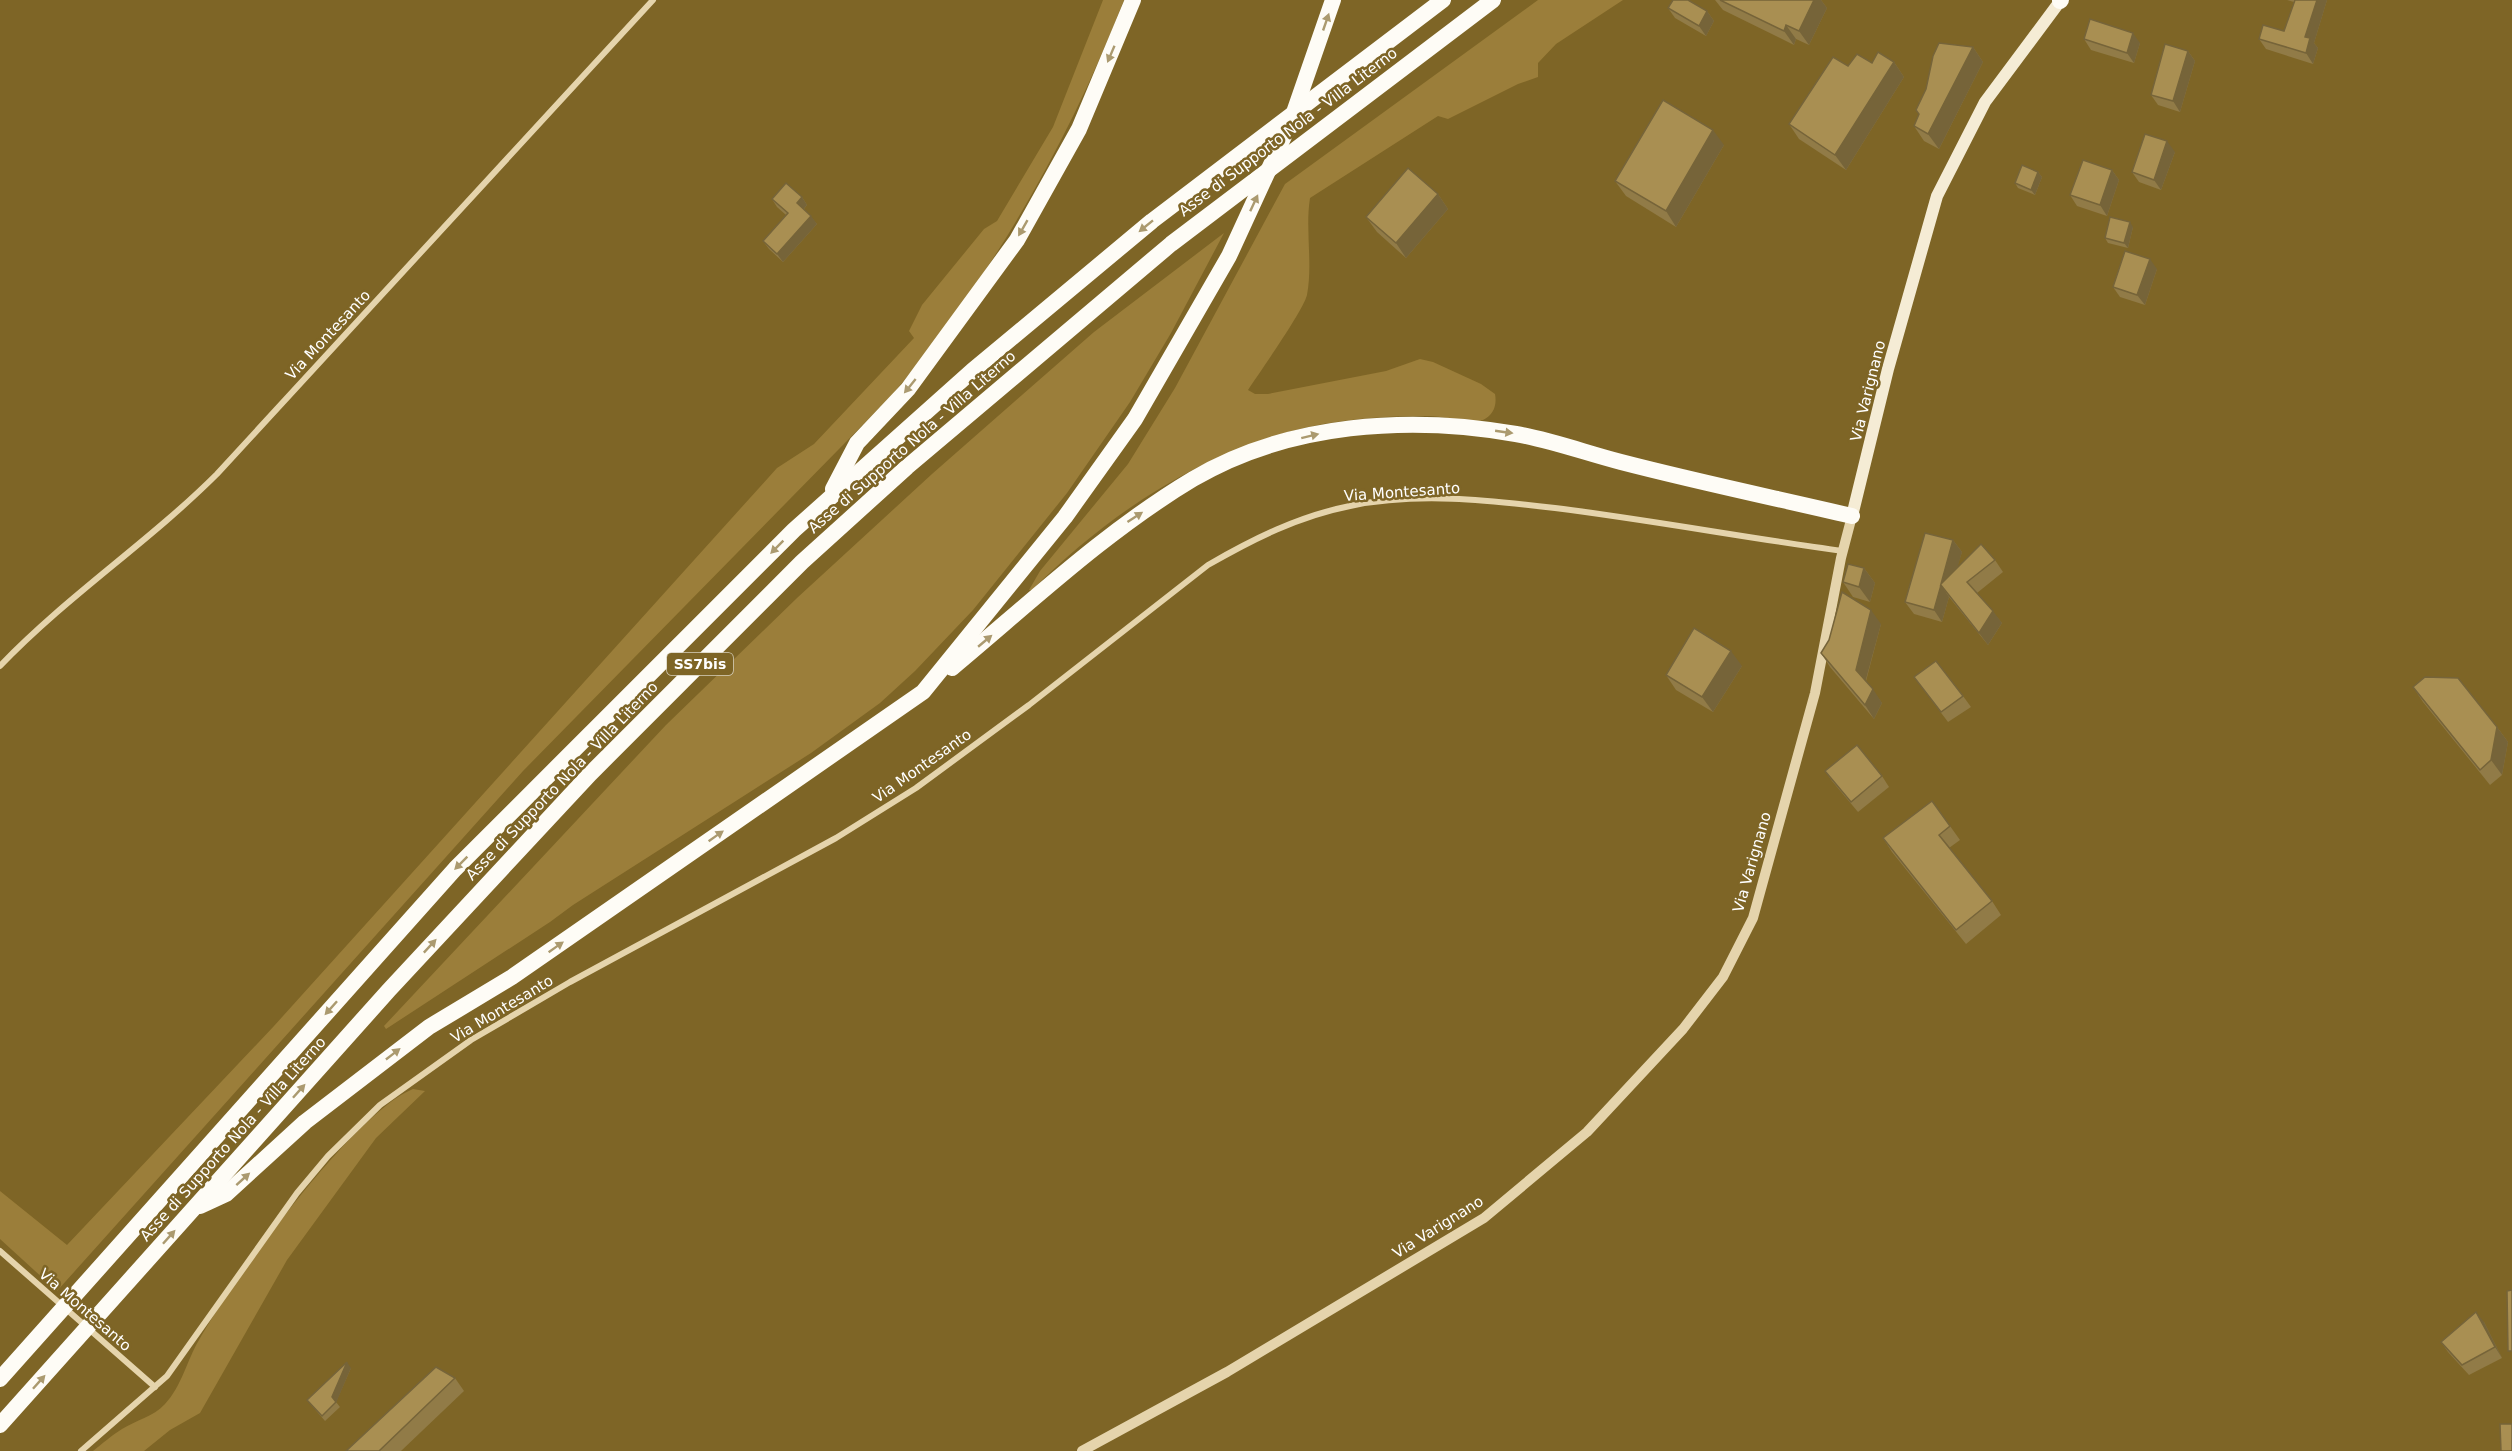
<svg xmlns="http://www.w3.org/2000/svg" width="2512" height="1451" font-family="'DejaVu Sans',sans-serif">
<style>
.green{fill:#9b7e3a}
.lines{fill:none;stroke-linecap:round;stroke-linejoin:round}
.minor{stroke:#e5d4ac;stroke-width:6}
.tertiary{stroke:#e5d4ac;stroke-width:10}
.secondary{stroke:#f5ecd5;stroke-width:12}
.trunk{stroke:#fefcf6;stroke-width:16}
.wall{fill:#917b47}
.shaded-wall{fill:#766439}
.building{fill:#a98f52;stroke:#766439;stroke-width:1.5}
.oneway{fill:#ab9a6f}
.labels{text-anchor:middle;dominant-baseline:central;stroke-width:5;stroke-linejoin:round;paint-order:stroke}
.shield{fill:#7e6526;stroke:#d8d1be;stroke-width:1.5}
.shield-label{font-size:14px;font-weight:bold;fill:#fff}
.street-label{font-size:15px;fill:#fff;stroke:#7e6526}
</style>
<rect width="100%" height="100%" fill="#7e6526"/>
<!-- green -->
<g class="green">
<path d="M1103 0H1124C1068 143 992 277 892 395L523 771 57 1291 0 1239V1191L67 1245 274 1026 777 468 814 444 914 338 909 331 922 305 984 229 997 221 1053 127Z"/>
<path d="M1538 0H1623L1556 44 1538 63V77L1518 84 1448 119 1438 116 1310 198C1305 230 1313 263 1307 295 1303 311 1260 372 1248 390L1255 394H1268L1386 371 1420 359 1433 362 1481 384 1495 394C1497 405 1494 415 1483 420 1472 424 1442 416 1429 416 1400 416 1371 417 1343 421 1224 436 1115 507 1032 590H1029L1040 571 1128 464 1175 388 1285 184Z"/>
<path d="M1224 233 1171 333 1130 402 1067 493 973 610 915 671 880 703 811 753 573 905 550 922 386 1029 384 1026 666 725 797 598 932 474 1094 332Z"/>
<path d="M413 1089 425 1091 376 1138 287 1260 200 1413 170 1430 144 1451H93C102 1444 112 1435 122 1429 136 1420 153 1417 165 1404 182 1386 187 1360 199 1340 231 1282 354 1112 413 1089Z"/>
</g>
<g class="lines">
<!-- minor -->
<g class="minor">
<path d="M0 666C67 596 149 542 217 474L653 0"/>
<path d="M0 1251 155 1387"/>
<path d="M81 1451 167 1376 297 1193 328 1156 380 1105 471 1040 570 982 836 838 916 788 1029 705 1208 565C1253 539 1299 516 1350 506 1417 492 1487 500 1555 508 1651 520 1747 538 1843 551"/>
</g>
<!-- tertiary -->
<path class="tertiary" d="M1082 1451 1227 1372 1484 1218 1587 1132 1683 1029 1723 977 1753 918 1815 693 1841 558 1852 516"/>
<!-- secondary -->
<path class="secondary" d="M1852 516 1888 369 1937 196 1985 102 2061 0"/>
<!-- trunk -->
<g class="trunk">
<path d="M2060 1 2061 0"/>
<path d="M833 489 857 443 908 389 1017 240 1079 129 1133 0"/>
<path d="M952 668C1030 603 1106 531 1193 479 1288 423 1409 415 1516 434 1551 440 1586 453 1621 462 1698 482 1775 498 1852 516"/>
<path d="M200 1206 226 1194 305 1122 429 1027 512 977 923 692 1065 517 1135 419 1229 256 1291 121 1333 0"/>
<path d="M0 1379 455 869 794 530 972 371 1152 221 1443 0"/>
<path d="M0 1425 389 990 590 774 802 562 907 467 1171 244 1493 0"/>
</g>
</g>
<!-- wall -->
<g class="wall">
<path d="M1715 0H1821L1827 8 1809 45 1796 39 1794 45 1723 10Z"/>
<path d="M2287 0H2327L2314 43 2318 48 2313 64 2266 49 2259 39 2284 31 2294 2Z"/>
<path d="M1668 8 1707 11 1714 21 1706 36 1675 18Z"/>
<path d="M2084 39 2140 43 2134 63 2091 50Z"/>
<path d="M1973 47 1983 62 1939 149 1924 141 1914 126 1919 115 1916 110Z"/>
<path d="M2188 51 2195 61 2180 112 2158 105 2151 95Z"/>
<path d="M1894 62 1904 77 1846 170 1799 139 1789 124 1848 66 1872 63Z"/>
<path d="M1724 145 1676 227 1626 196 1615 181Z"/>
<path d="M2175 152 2161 190 2139 182 2132 172Z"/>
<path d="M2112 170 2119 180 2107 216 2077 206 2070 195Z"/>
<path d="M2038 172 2042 177 2035 195 2018 188 2015 183Z"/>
<path d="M1438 194 1448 209 1406 258 1377 232 1366 217Z"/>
<path d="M802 197 807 205 804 209 817 224 783 262 769 249 763 241 786 215 777 207 772 199Z"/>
<path d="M2133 227 2128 248 2108 243 2105 238Z"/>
<path d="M2157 269 2145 305 2120 297 2113 287Z"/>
<path d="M1953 540 1962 552 1957 567 1995 560 2003 572 1977 593 2002 623 1988 645 1949 597 1942 622 1914 614 1905 602Z"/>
<path d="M1864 568 1875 583 1870 602 1853 597 1843 582Z"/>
<path d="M1881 624 1866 681 1882 703 1874 719 1830 667 1821 653Z"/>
<path d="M1742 666 1713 712 1676 690 1666 675Z"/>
<path d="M1914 677 1963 696 1971 707 1948 722Z"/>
<path d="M2413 687 2497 727 2508 742 2502 775 2490 785 2423 702Z"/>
<path d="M1825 771 1882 776 1889 787 1858 812 1832 781Z"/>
<path d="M1950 826 1960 840 1949 848 1992 901 2001 915 1966 944 1892 852 1883 838Z"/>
<path d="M2484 1322 2502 1358 2469 1375 2448 1352 2441 1342Z"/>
<path d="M351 1368 336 1402 340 1407 325 1421 307 1400Z"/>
<path d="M455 1378 464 1391 401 1451H346Z"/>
</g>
<!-- shaded-wall -->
<g class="shaded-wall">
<path d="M1812 0H1821L1827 8 1809 45 1799 31Z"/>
<path d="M2317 0H2327L2314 43 2318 48 2313 64 2306 53 2305 37Z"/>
<path d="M1707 11 1714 21 1706 36 1699 26Z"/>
<path d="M1786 25 1796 39 1794 45 1784 31Z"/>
<path d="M2133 33 2140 43 2134 63 2127 53Z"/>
<path d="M1973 47 1983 62 1939 149 1928 134Z"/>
<path d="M2188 51 2195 61 2180 112 2173 101Z"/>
<path d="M1894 62 1904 77 1846 170 1835 155Z"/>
<path d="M1713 130 1724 145 1676 227 1666 211Z"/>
<path d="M2167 141 2175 152 2161 190 2154 180Z"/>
<path d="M2112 170 2119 180 2107 216 2100 205Z"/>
<path d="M2038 172 2042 177 2035 195 2031 190Z"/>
<path d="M1438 194 1448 209 1406 258 1396 243Z"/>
<path d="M802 197 807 205 802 211 797 203Z"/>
<path d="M811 216 817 224 783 262 777 254Z"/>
<path d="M2130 222 2133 227 2128 248 2124 243Z"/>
<path d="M2150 259 2157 269 2145 305 2137 295Z"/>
<path d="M1953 540 1962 552 1949 596 1941 584Z"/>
<path d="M1864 568 1875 583 1870 602 1859 587Z"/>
<path d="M1941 585 1949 597 1942 622 1934 610Z"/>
<path d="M1871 610 1881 624 1865 683 1856 670Z"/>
<path d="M1993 611 2002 623 1988 645 1979 633Z"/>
<path d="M1731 651 1742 666 1713 712 1702 697Z"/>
<path d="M1873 689 1882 703 1874 719 1865 705Z"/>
<path d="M2497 727 2508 742 2502 775 2491 760Z"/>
<path d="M2476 1312 2484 1322 2502 1358 2495 1347Z"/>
<path d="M347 1362 351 1368 336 1403 332 1397Z"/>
</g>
<!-- building -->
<g class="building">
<path d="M1673 0H1688L1707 11 1699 26 1668 8Z"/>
<path d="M1720 0H1814L1799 31 1786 25 1784 31Z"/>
<path d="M2295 0H2317L2305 37 2310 38 2306 53 2259 39 2263 25 2284 31Z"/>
<path d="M2090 19 2133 33 2127 53 2084 39Z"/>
<path d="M1939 43 1973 47 1928 134 1914 126 1919 114 1916 110 1926 89 1933 56Z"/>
<path d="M2165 44 2188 51 2173 101 2151 95Z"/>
<path d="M1878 52 1894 62 1835 155 1789 124 1833 57 1848 66 1857 54 1872 63Z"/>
<path d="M1663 100 1713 130 1666 211 1615 181Z"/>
<path d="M2145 134 2167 141 2154 180 2132 172Z"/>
<path d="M2083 160 2112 170 2100 205 2070 195Z"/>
<path d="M2022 165 2038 172 2031 190 2015 183Z"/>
<path d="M1408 168 1438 194 1396 243 1366 217Z"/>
<path d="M786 183 802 197 797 203 811 216 777 254 763 241 788 213 772 199Z"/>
<path d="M2110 217 2130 222 2124 243 2105 238Z"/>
<path d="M2125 251 2150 259 2137 295 2113 287Z"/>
<path d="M1925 533 1953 540 1941 584 1981 544 1995 560 1967 582 1993 611 1979 633 1941 585 1934 610 1905 602Z"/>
<path d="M1848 564 1864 568 1859 587 1843 582Z"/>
<path d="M1842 592 1871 610 1856 670 1873 689 1865 705 1821 653 1829 640Z"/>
<path d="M1694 628 1731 651 1702 697 1666 675Z"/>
<path d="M1936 661 1963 696 1941 712 1914 677Z"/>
<path d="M2425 677 2458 678 2497 727 2491 760 2480 770 2413 687Z"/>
<path d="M1857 745 1882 776 1851 802 1825 771Z"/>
<path d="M1932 801 1950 826 1939 835 1992 901 1956 930 1883 838Z"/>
<path d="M2512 1290V1351H2508L2507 1291Z"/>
<path d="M2476 1312 2495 1347 2462 1365 2441 1342Z"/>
<path d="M347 1362 332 1397 336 1402 322 1416 307 1400Z"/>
<path d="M436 1367 455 1378 379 1451H346Z"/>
<path d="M2500 1424H2512V1451H2501Z"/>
</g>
<!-- one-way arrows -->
<defs><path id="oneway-solid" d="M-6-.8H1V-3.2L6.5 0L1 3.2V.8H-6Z" transform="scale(1.5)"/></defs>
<g class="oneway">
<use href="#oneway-solid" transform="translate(1326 22) rotate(-71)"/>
<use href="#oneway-solid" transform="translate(1111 54) rotate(113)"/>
<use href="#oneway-solid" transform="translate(1254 203) rotate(-65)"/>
<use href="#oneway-solid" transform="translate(1146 226) rotate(141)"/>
<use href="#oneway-solid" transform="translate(1023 228) rotate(120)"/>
<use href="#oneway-solid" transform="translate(910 386) rotate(129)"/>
<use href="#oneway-solid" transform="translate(1504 432) rotate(8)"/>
<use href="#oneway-solid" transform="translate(1310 436) rotate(-14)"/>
<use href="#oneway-solid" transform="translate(1135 517) rotate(-33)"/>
<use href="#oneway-solid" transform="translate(777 547) rotate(135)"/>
<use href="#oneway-solid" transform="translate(985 641) rotate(-40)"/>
<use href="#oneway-solid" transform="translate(716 836) rotate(-35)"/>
<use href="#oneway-solid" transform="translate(461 863) rotate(135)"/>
<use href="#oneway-solid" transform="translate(430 946) rotate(-47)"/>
<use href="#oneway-solid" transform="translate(556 947) rotate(-35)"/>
<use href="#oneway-solid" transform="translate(331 1008) rotate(132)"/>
<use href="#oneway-solid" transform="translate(393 1054) rotate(-38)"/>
<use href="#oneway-solid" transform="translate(299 1091) rotate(-48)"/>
<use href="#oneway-solid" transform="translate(243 1179) rotate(-42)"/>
<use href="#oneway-solid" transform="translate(169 1237) rotate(-48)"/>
<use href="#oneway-solid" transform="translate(39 1382) rotate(-48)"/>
</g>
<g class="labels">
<!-- shield labels -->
<rect class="shield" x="667" y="653" width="66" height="22" rx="4.5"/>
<g class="shield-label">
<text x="700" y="664">SS7bis</text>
</g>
<!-- street labels -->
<g class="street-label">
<text transform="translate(1288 132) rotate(-37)">Asse di Supporto Nola - Villa Literno</text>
<text transform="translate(328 335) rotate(-47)">Via Montesanto</text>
<text transform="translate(1868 391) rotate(-76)">Via Varignano</text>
<text transform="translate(912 442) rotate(-41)">Asse di Supporto Nola - Villa Literno</text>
<text transform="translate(1402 492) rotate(-4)">Via Montesanto</text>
<text transform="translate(922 766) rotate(-35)">Via Montesanto</text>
<text transform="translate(562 781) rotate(-46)">Asse di Supporto Nola - Villa Literno</text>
<text transform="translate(1752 862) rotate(-74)">Via Varignano</text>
<text transform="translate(502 1009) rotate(-31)">Via Montesanto</text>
<text transform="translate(233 1139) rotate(-48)">Asse di Supporto Nola - Villa Literno</text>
<text transform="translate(1438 1227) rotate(-32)">Via Varignano</text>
<text transform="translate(85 1310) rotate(41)">Via Montesanto</text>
</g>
</g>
</svg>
